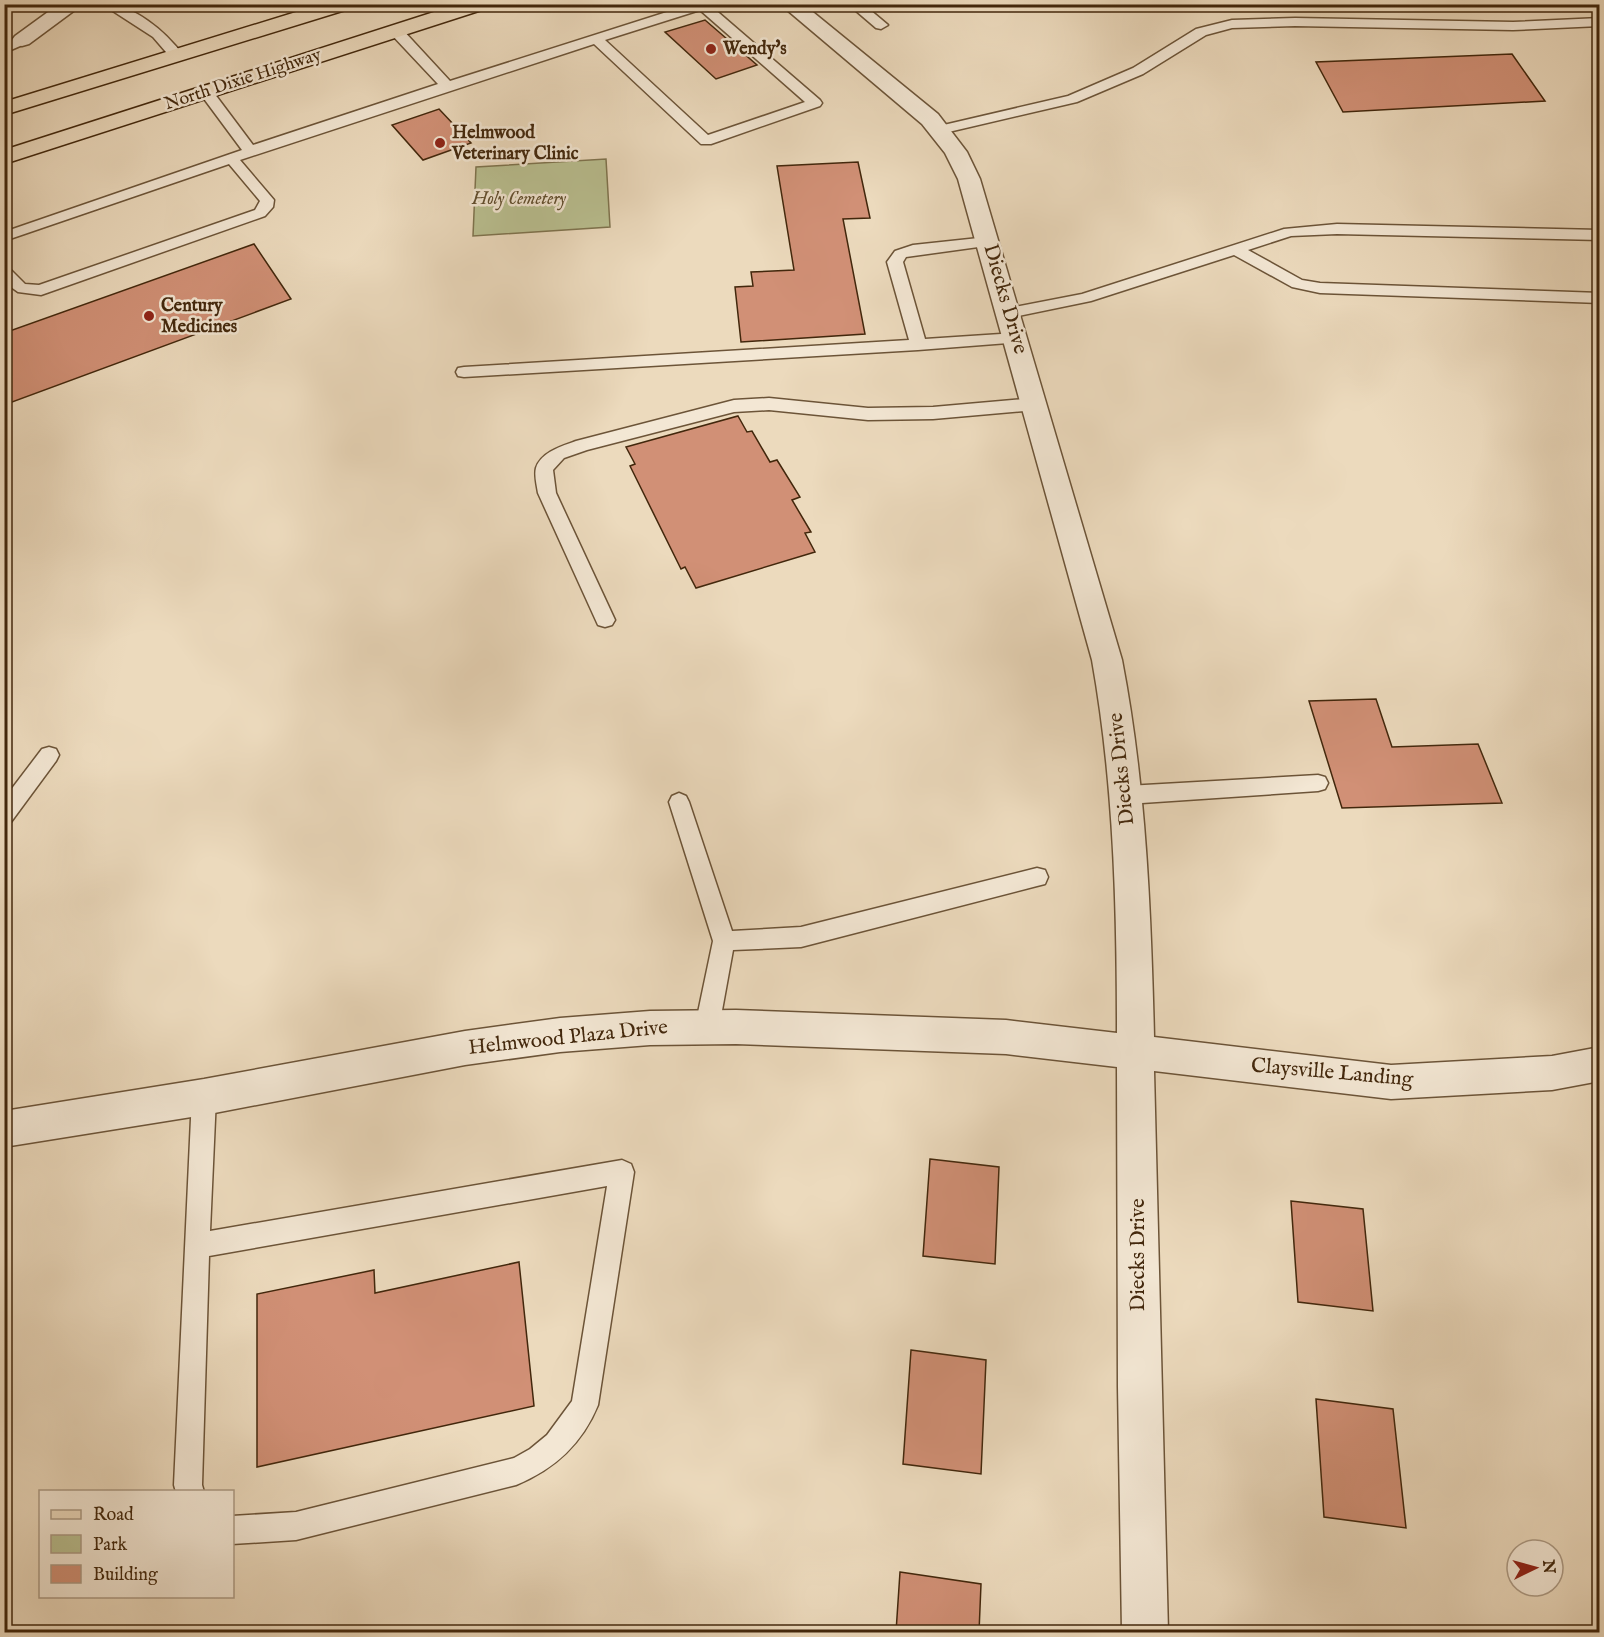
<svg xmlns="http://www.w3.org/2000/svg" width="1604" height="1637" font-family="'IM FELL English',serif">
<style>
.green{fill:#b9bf90;stroke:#7e734e;stroke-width:1.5}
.building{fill:#d19076;stroke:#42270c;stroke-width:1.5}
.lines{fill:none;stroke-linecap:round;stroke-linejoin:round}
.lane-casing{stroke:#6c5438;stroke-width:3}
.street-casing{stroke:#6c5438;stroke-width:3}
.primary-casing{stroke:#42270c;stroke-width:3}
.lane{fill:#f3e7d4;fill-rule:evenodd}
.street{fill:#f3e7d4;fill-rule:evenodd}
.primary{fill:#ecdabd;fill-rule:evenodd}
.poi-dot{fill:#8f2418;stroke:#f3e7d4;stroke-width:2}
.labels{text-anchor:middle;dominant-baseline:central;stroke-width:5;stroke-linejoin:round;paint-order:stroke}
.far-poi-label{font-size:18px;font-weight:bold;fill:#42270c;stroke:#f3e7d4;text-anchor:start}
.far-street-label{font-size:18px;fill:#42270c;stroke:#f3e7d4}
.far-park-label{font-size:18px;font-style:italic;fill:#604d2d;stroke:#f3e7d4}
.street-label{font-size:21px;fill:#42270c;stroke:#f3e7d4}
</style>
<rect width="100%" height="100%" fill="#ecdabd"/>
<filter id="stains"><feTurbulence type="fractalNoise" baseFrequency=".00333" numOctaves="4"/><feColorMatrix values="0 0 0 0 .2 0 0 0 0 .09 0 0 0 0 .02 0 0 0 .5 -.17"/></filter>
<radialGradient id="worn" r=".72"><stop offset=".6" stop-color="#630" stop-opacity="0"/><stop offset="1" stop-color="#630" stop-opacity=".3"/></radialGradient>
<!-- green -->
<path class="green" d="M606 159 610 227 473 236 476 167Z"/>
<!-- building -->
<g class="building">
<path d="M705 20 757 65 716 79 665 32Z"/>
<path d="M1512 54 1545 101 1343 112 1316 62Z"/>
<path d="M439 109 471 143 423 160 392 125Z"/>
<path d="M858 162 870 218 843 219 865 334 741 342 735 287 753 286 751 272 794 270 777 166Z"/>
<path d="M254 244 291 299 4 405V333Z"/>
<path d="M738 416 747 432 752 431 770 462 777 460 800 497 792 500 811 532 805 533 815 552 696 588 685 567 681 569 630 466 635 464 626 447Z"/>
<path d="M1376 699 1392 747 1478 744 1502 803 1342 808 1309 701Z"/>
<path d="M930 1159 999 1167 995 1264 923 1256Z"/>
<path d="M1291 1201 1363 1209 1373 1311 1298 1302Z"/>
<path d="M519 1262 534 1406 257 1467V1294L374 1270 375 1293Z"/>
<path d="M911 1350 986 1360 981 1474 903 1464Z"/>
<path d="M1316 1399 1393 1409 1406 1528 1324 1517Z"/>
<path d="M900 1572 981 1584 979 1632H896Z"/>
</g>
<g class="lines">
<defs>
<g id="lane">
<path d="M102 4C134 4 165 31 184 56L182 59H172L153 37Z"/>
<path d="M692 4H713L712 7 820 100 822 103 820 106 711 144H701L594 44 240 160 274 200 273 207 265 216 41 295 18 292 4 282V266L9 268 25 284 39 285 255 210 260 201 229 164 4 241V232L242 150 199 92 201 89H211L253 145 438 84 391 34 389 31 391 28H401L450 81ZM700 10 805 102 708 135 605 40Z"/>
<path d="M848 4H863L888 25 881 29 876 28Z"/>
<path d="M1295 18 1513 22 1600 18V26L1513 30 1295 26 1232 28 1206 35 1143 74 1077 102 940 134 933 130 935 127 1068 96 1133 68 1196 29 1232 20Z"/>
<path d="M22 36 29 40 27 43 4 53V44Z"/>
<path d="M1337 224 1600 230V240L1337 234 1291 236 1248 250 1302 280 1320 283 1600 293V303L1320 293 1292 287 1234 255 1091 301 1009 318 1001 313 1009 308 1082 294 1284 229Z"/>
<path d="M988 237 996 242 993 245 906 257 903 262 925 339 1016 333 1022 334 1024 338 1022 342 918 350 464 377 458 376 456 372 458 368 464 367 909 340 887 262 895 251 913 245Z"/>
<path d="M769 398 868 408 933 407 1035 398 1041 400 1043 404 1041 408 1035 410 933 419 868 420 769 410 734 412 587 450 564 458 553 470 556 493 615 620 612 625 605 627 598 625 538 493C537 486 534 475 536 468 541 452 562 446 576 441L734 400Z"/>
<path d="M49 747 56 749 59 755 56 761 11 822 4 825V799L42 749Z"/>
<path d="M1318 775 1325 777 1328 783 1325 789 1318 791 1127 804 1120 801 1117 795 1120 789 1127 786Z"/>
<path d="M679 793 686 796 689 802 732 931 801 927 1037 868 1045 870 1048 877 1045 884 1037 886 801 947 733 950 719 1027 715 1034 707 1038 699 1034 695 1027 713 941 669 802 672 796Z"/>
<path d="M204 1086 212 1089 216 1097 210 1231 622 1160 631 1164 634 1172 598 1405C582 1444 555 1469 516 1485L296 1540 232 1544V1516L296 1512 514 1458 530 1449 547 1435 572 1401 607 1186 209 1256 202 1485 204 1492H176L174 1485 192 1097 196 1089Z"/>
</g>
<g id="street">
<path d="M59 4H83L29 44 22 46 15 44 12 40 15 36Z"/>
<path d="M780 4H803L938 114 967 152 980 179 1122 660C1146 784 1151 911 1154 1037L1391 1065 1552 1056 1600 1047V1081L1552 1090 1391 1099 1154 1071 1168 1632H1122L1118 1387 1117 1067 1006 1054 736 1044 650 1045 560 1052 465 1065 204 1115 4 1147V1111L204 1079 465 1031 560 1018 650 1011 736 1010 1006 1020 1117 1033C1117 908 1114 783 1092 660L958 179 945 153 922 124Z"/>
</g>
<g id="primary">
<path d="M322 4H355L352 8 4 115V102Z"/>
<path d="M459 4H491L488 8 4 164V150Z"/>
</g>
</defs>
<!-- lane casing -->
<use href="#lane" class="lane-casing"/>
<!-- street casing -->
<use href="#street" class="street-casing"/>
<!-- primary casing -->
<use href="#primary" class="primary-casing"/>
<!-- lane -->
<use href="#lane" class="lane"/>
<!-- street -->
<use href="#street" class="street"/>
<!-- primary -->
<use href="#primary" class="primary"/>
</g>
<!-- markers -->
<g class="poi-dot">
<circle cx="711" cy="49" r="6"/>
<circle cx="440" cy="143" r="6"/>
<circle cx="149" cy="316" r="6"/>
</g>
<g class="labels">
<!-- far-poi labels -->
<g class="far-poi-label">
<text x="723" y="49">Wendy's</text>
<text x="452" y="133">Helmwood<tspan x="452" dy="21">Veterinary Clinic</tspan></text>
<text x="161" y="306">Century<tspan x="161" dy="21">Medicines</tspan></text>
</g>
<!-- far-street labels -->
<g class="far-street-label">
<text transform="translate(243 80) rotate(-18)">North Dixie Highway</text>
</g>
<!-- far-park labels -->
<g class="far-park-label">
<text x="519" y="199">Holy Cemetery</text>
</g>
<!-- street labels -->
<g class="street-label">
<text transform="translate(1005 299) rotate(74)">Diecks Drive</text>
<text transform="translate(1122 769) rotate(-96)">Diecks Drive</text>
<text transform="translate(568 1038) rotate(-6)">Helmwood Plaza Drive</text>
<text transform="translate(1332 1073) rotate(5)">Claysville Landing</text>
<text transform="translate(1138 1255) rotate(-90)">Diecks Drive</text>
</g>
</g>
<!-- margin -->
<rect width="1604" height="1637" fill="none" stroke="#ecdabd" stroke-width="24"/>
<rect x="6" y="6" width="1592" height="1625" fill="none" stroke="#42270c" stroke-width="3"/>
<rect x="12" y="12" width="1580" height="1613" fill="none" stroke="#42270c" stroke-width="1.5"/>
<!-- legend -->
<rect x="39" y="1490" width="195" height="108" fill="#f3e7d4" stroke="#ac9a84" stroke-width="1.5"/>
<rect x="51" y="1510" width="30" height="9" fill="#ecdabd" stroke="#ac9a84" stroke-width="1.5"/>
<text x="93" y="1520" font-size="18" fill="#42270c">Road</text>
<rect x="51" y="1535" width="30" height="18" fill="#b9bf90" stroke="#ac9a84" stroke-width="1.5"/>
<text x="93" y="1550" font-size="18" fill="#42270c">Park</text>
<rect x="51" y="1565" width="30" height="18" fill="#d19076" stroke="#ac9a84" stroke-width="1.5"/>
<text x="93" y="1580" font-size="18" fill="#42270c">Building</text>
<!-- north arrow -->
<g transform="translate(1535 1568) rotate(85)"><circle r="28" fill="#f3e7d4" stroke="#ac9a84" stroke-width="1.5"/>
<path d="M0-4.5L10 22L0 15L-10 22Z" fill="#8f2418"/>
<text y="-9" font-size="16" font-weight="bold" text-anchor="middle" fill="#42270c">N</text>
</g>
<rect width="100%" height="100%" filter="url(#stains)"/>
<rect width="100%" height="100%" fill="url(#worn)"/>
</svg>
